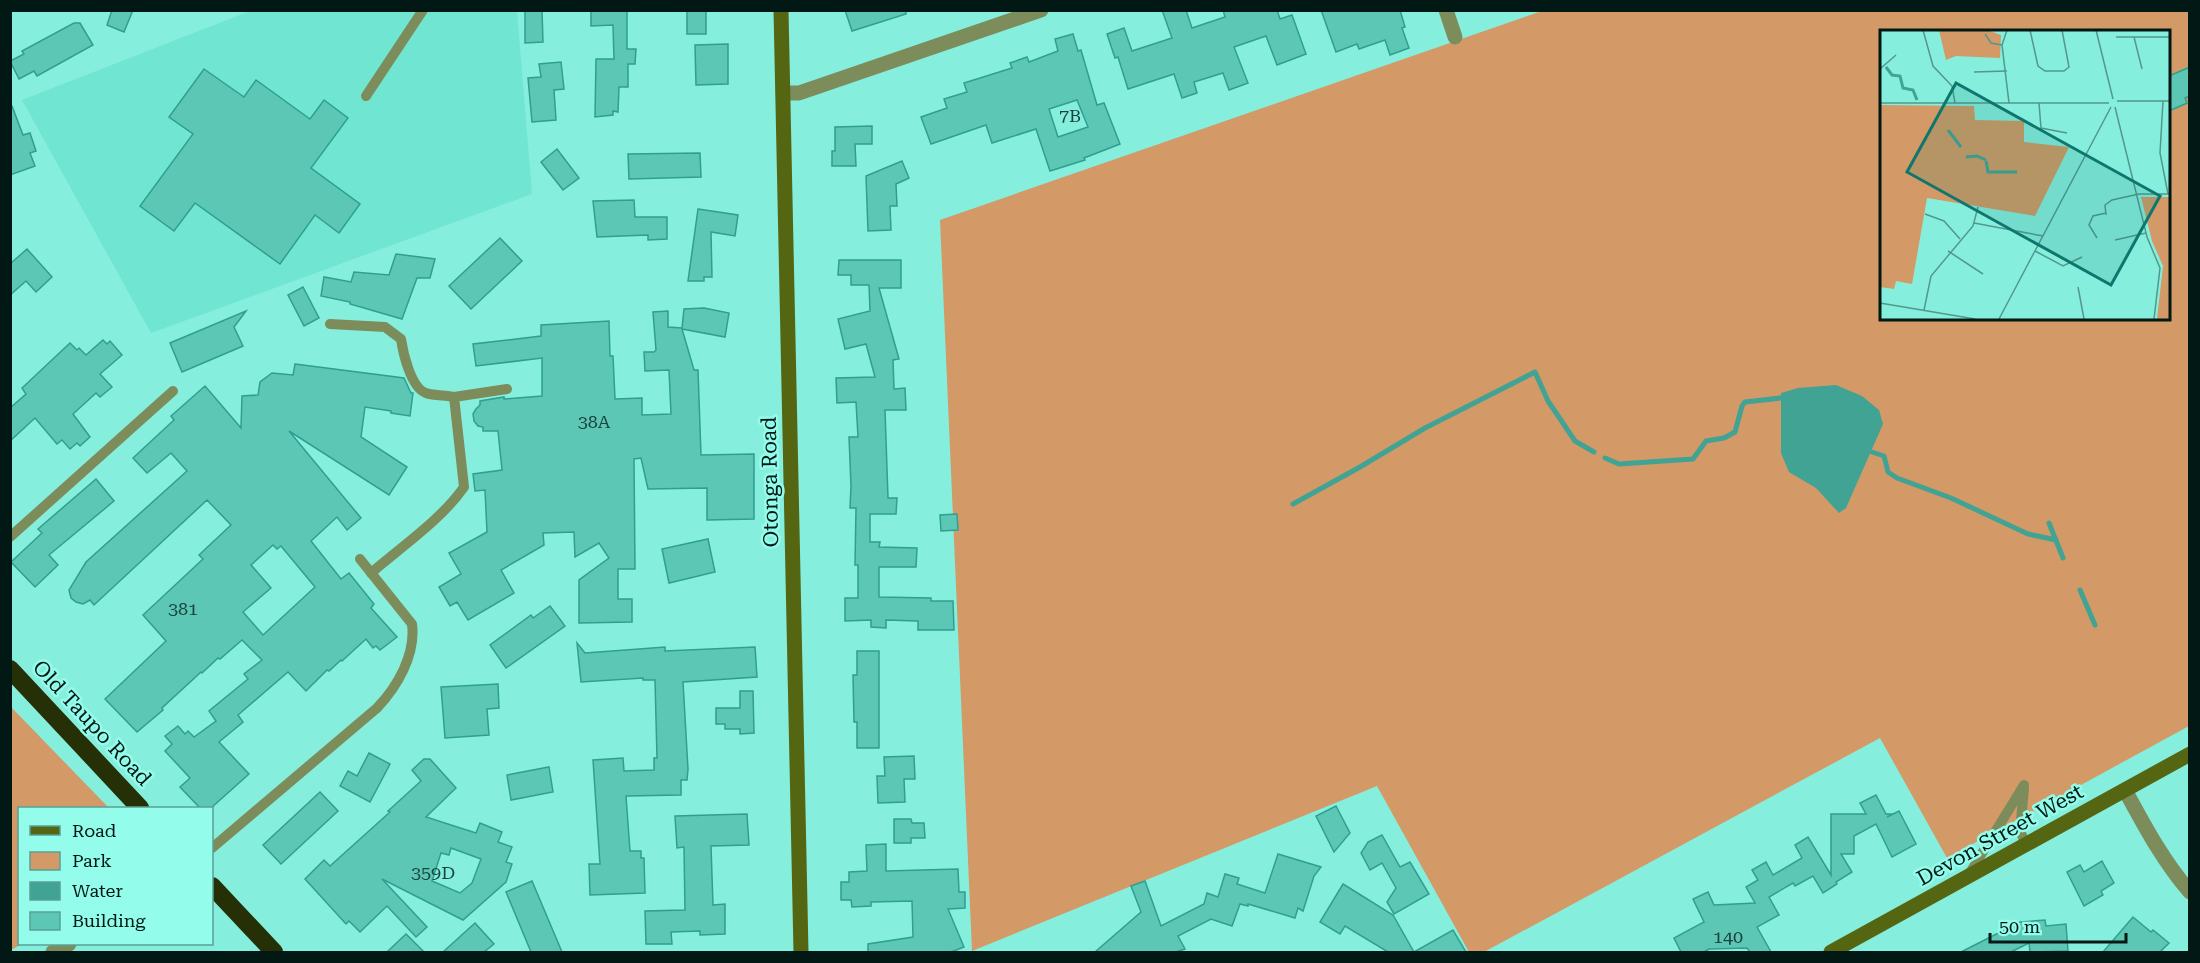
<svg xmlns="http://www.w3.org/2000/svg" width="2200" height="963" font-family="'Roboto Serif',serif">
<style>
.built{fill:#70e5d2}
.green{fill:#d39966;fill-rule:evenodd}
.water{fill:#40a394}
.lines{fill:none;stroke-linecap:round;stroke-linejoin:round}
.stream{stroke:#40a394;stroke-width:5}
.building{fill:#5dc7b6;stroke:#2f9f8f;stroke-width:1.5;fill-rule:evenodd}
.lane{stroke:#7d8c5b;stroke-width:10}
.street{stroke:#7d8c5b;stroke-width:15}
.secondary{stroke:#546612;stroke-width:15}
.highway{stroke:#263006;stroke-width:18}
.labels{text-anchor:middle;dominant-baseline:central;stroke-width:5;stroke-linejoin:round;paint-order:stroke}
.number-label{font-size:18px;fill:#19443d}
.street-label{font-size:21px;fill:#021815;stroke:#93fcea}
.inset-river{fill:none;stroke:#40a394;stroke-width:3}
.inset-road{fill:none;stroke:#51988d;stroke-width:1.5}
.view{fill:#0f766e;fill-opacity:0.15;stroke:#0f766e;stroke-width:3}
.inset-edge{fill:none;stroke:#021815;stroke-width:3}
</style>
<rect width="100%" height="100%" fill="#86eedd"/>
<!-- built -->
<path class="built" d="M250 11H517L532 194 151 333 22 100Z"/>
<!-- green -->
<g class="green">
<path d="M1542 11H2189V726L1947 858 1880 738 1484 952H1469L1377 786 972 951 940 220ZM1882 32H2168V318H1882Z"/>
<path d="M10 706 109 808H20V944H22L11 950Z"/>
</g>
<!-- water -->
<path class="water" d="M1836 385 1862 396 1879 410 1883 424 1846 508 1839 513 1816 488 1789 472 1781 453V393L1798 388Z"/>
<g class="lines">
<!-- stream -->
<g class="stream">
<path d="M1872 452 1884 456 1888 472 1897 478 1951 498 2028 534 2056 540"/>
<path d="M1605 458 1619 464 1693 459 1706 441 1724 438 1735 432 1742 406 1745 402 1781 398"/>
<path d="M1293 504 1360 467 1425 428 1535 372 1548 401 1575 441 1594 452"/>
<path d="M2049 523 2063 558"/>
<path d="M2080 590 2095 625"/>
</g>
</g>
<!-- building -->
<g class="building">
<path d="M112 10H133L124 32 107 25Z"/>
<path d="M525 10H542L543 42 525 43Z"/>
<path d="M591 10H627V49H636L635 64H628V87H619L618 112 613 111V115L595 117 596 59H614L613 25 591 26Z"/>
<rect x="687" y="10" width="19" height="24"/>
<path d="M845 10H906V14L852 31Z"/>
<path d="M1162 10H1186L1192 28 1225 17 1223 10H1277L1280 19 1292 15 1306 54 1277 65 1266 36 1234 47 1248 83 1229 90 1223 73 1194 82 1197 93 1182 98 1174 74 1128 89 1118 57 1115 58 1107 34 1124 28 1132 51 1172 38Z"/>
<path d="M1321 10H1400L1405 27 1402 28 1409 48 1390 55 1385 40 1359 49 1357 44 1336 52Z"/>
<path d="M74 23H80L93 45 37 76 34 71 19 79 10 61 24 54 22 51Z"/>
<path d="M1073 34 1078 51 1081 50 1097 105 1104 103 1120 144 1084 158 1085 160 1050 171 1036 129 992 143 986 125 931 144 921 117 947 108 944 99 967 92 964 83 1012 68 1010 63 1027 57 1029 62 1058 51 1055 39ZM1077 100 1088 127 1058 137 1049 109Z"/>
<path d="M728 44V84L696 85 695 45Z"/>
<path d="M561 62 564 89 554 90 556 120 532 122 528 78 541 77 539 64Z"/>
<path d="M2190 67V96L2185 98 2187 103 2169 111V76Z"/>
<path d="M204 69 244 97 256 80 310 119 324 100 348 118 311 168 360 204 339 233 315 215 280 264 195 203 174 231 140 206 193 134 169 117Z"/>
<path d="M10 106H12L23 135 30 133 36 151 30 153 35 166 10 175Z"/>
<path d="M872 126V144H855L856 166H832V151H835V127Z"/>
<path d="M557 149 579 178 563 190 541 162Z"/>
<path d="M700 153 701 177 629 179 628 154Z"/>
<path d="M902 161 909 178 896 184 897 206H890L891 230 868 231 866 176Z"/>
<path d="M634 200 635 217H667V239L648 240V235L597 237 593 201Z"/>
<path d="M698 209 738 215 735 236 711 232 712 277H704V281H688Z"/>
<path d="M500 238 522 261 471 309 449 286Z"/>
<path d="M27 249 52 277 36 292 26 281 10 295V264Z"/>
<path d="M396 254 435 259 430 278H417L402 319 350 304V302L321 296 324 277 351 282 354 272 389 275Z"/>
<path d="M839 260H901V288H879L899 359 893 360 894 389 905 388 906 410H885L888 498H897L896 514H870V542H880L879 547 917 548 916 567H879V597L931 598V601H953L954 630H918V621L886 620V628L871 627V620L845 621V598H858V565H855L856 508H850L851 486 849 437H858L856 402 837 403 836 378 875 377 866 344 845 349 838 319 870 311 869 285H851V275H838Z"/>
<path d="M303 287 319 318 304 326 288 295Z"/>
<path d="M704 308 729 313 725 337 682 329 694 370H698L701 455 754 454V519L707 520V488L648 489 641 458 634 459 635 569H618V599H632V622L579 623V580L609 558 599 543 575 557 574 532 543 533 544 545 501 570 514 593 468 620 457 602 450 606 439 587 461 574 449 553 487 532 485 490 475 491 473 474 502 470 498 431H483V427L478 426 474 421 473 414 476 409 480 405V401L504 397V399L542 396V358L476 366 473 344 541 336V325L609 321 610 356H613L615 399 642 398V415L671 414 669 370 645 371 644 352H654L656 350 653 312 668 311V327L682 328 684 309Z"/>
<path d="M246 311 234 327 243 346 182 372 170 343Z"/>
<path d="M103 340 107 344 110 341 122 355 100 374 112 387 100 397 96 393 73 414 90 437 80 446 77 443 70 449 62 440 57 444 35 418 10 441V408L26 394 22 388 70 343 77 350 79 348 86 355Z"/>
<path d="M295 364 404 378 411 393H413L410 416 391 413V411L365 407 361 437 407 467 389 495 289 431 361 518 347 530 337 517 311 541 341 579 349 573 374 604 371 608 397 637 380 650 376 646 373 648 366 639 342 661 341 660 329 671 327 670 306 691 288 672 238 715 243 722 219 742 249 774 211 808H200L180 787 190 778 165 751 172 744 165 736 178 726 185 734 188 731 194 737 216 721 209 711 248 679 244 674 262 660 242 640 220 659 218 658 202 673 201 672 162 708 163 710 137 732 105 699 166 641 143 615 203 559 199 555 231 525 207 500 94 605 90 600 83 604 76 602 71 598 69 590 86 562 187 471 171 453 147 473 133 458 174 420 171 416 205 386 241 428 242 396 258 395 260 382 272 373 293 375ZM273 545 277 549 281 546 315 587 263 635 243 612 271 588 251 565Z"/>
<path d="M96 479 114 501 49 555 58 565 35 587 11 562 42 533 38 529Z"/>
<path d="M957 514 958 530 941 531 940 515Z"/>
<path d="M708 539 715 572 669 583 662 549Z"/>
<path d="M550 606 565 626 506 668 490 645 531 615 533 618Z"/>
<path d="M577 643 585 653 665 647V651L755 647 757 677 683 682 688 769 687 780H681V795L626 796 630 851H641V858H644L645 893 590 895 589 864H600L593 760 623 758 624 771 654 770V758H657L655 680H643V678L581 682Z"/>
<path d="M857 651H879V748H857V722H854L853 675H857Z"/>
<path d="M498 684 499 708 487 709 489 735 445 738 441 687Z"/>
<path d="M740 691H753L754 733 740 734V729H725V724H716V708H740Z"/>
<path d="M369 753 390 764 370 802 340 786 348 771 357 776Z"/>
<path d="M914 756 915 779H904L905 802 878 803 877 776H885L884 757Z"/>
<path d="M424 759H430L456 788 426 817 476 833 480 823 502 832 498 842 512 847 506 862 512 864 506 882 463 920 382 879 427 927 416 937 387 906 360 932 349 921 346 924 305 879 324 860 330 866 390 812 388 811 421 781 412 770ZM451 848 481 859 472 883 460 893 432 881 441 853 449 855Z"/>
<path d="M549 767 553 792 511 800 507 775Z"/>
<path d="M320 792 338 811 281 864 263 845Z"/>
<path d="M1876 795 1886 814H1893L1887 817 1899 811 1916 844 1892 857 1876 824 1854 836V854H1841L1852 872 1836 882 1837 884 1823 893 1813 876 1795 886 1793 883 1769 897 1779 915 1757 927 1771 952H1750L1747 948 1709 949 1704 952H1681L1674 938 1704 922 1693 899 1708 892 1714 905 1755 903 1746 887 1758 880 1752 870 1766 862 1773 875 1802 858 1795 845 1808 837 1831 875V814H1866L1860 803Z"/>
<path d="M1336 806 1350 833 1334 852 1316 816Z"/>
<path d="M747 814 749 845 711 846 713 905 725 904V934L700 935V931L671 932 672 944H646L645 911 685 910 684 847 677 848 675 816Z"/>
<path d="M894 819H911L912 823H924L925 838H911V843H894Z"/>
<path d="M1382 835 1400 867 1410 862 1429 894 1394 914 1387 902 1396 888 1382 863 1370 870 1361 853 1368 842Z"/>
<path d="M886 844V871L958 869 959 892H965V908L948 909 964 947 951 952H868V944L913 937 912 901 871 902V906L852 907 851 900H841V882H849V872L867 871 866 845Z"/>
<path d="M1278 854 1321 867 1314 876 1303 911 1298 908 1295 918 1248 904V906L1240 904 1232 926 1211 919 1178 936 1185 949 1176 952H1095L1141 912 1131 886 1145 881 1161 926 1204 904 1207 893 1218 897 1225 874 1239 878 1237 884 1265 893Z"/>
<path d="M2102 861 2114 883 2101 891 2103 895 2084 906 2067 872 2080 865 2084 872Z"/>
<path d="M532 881 562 952H531L506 892Z"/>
<path d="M1343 884 1393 915 1414 952 1453 930 1466 952H1388L1345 926 1340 934 1320 922Z"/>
<path d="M2133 917 2151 932 2153 930 2169 943 2160 952H2103Z"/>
<path d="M2045 920 2046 926 2066 924 2068 951 2030 952 2029 943 2011 952H1961L2020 922Z"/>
<path d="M475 923 494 944 484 952H443Z"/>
<path d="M406 934 424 952H387Z"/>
</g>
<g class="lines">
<!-- lane -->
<g class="lane">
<path d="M366 96 423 10"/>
<path d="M330 324 385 327 401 339C403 353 411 388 426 393 434 396 446 395 454 397L464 487C442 519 401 547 371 573"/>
<path d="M454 397 507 389"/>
<path d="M10 537 173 391"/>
<path d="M2024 788 2020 831 2026 844"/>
<path d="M212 848 377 708C397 687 416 655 412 624L360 559"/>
<path d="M1968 876 2024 785"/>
</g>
<!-- street -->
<g class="street">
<path d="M1446 10 1455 37"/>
<path d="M783 93H799L1041 10"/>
<path d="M2125 790C2144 825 2163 861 2190 892"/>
<path d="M53 952 69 944"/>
</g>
<!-- secondary -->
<g class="secondary">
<path d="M781 10 801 952"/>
<path d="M1831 952 2190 754"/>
</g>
<!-- highway -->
<g class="highway">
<path d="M10 669 140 808"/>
<path d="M212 886 274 952"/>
</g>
</g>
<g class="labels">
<!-- number labels -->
<g class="number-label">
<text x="1070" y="115">7B</text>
<text x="594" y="421">38A</text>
<text x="183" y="608">381</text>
<text x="433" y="872">359D</text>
<text x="1728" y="936">140</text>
</g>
<!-- street labels -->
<g class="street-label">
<text transform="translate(770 482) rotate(-91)">Otonga Road</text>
<text transform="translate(92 723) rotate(47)">Old Taupo Road</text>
<text transform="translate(2000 835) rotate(-29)">Devon Street West</text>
</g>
</g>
<!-- overview -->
<g transform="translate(1880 30)">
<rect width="290" height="290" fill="#86eedd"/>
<path d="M59 0H107L121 5 120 28 76 26 66 30ZM0 75 94 76 95 90 144 91V112L189 117 155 186 47 168 32 254 16 251 14 259 0 257ZM261 167H289V289H277L283 236 272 211Z" fill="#d39966"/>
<path class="inset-river" d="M6 37 12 45 20 46 23 58 33 60 37 70M68 100 81 117M86 127 97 126 106 130M106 131 108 142H137"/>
<path class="inset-road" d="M43 0 53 36 72 56 75 73M127 0 122 15 129 73M150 0 158 36 165 41H184L189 37 182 0M216 0 233 69M105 4 111 13 122 15M236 7H290M254 7 262 39M0 39 16 25M94 42 127 41M237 71H290M283 71 280 123 288 164M0 73H229M159 73 161 98 187 103M235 77 267 207 280 238 274 289M45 184 64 191 80 209M226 185 225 175 232 170 259 164H290M94 193 163 206M217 208 209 195 213 186 226 183M235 210 266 203M68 221 103 244M155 221 183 236 202 227M198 257 204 289M0 273 95 289M44 280 51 246 93 196 98 177M119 289 231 77"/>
<path class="view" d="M76 53 280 166 231 255 27 142Z"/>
<rect width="290" height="290" class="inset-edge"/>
</g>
<!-- border -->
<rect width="2200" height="963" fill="none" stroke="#021815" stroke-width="24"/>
<!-- legend -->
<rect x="18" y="807" width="195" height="138" fill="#93fcea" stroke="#59a195" stroke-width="1.5"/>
<rect x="30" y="826" width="30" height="9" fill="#546612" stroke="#59a195" stroke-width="1.5"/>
<text x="72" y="837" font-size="18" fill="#021815">Road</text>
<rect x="30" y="852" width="30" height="18" fill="#d39966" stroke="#59a195" stroke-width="1.5"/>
<text x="72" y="867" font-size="18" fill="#021815">Park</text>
<rect x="30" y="882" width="30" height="18" fill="#40a394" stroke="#59a195" stroke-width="1.5"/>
<text x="72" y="897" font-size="18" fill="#021815">Water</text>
<rect x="30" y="912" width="30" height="18" fill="#5dc7b6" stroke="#59a195" stroke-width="1.5"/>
<text x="72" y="927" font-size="18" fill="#021815">Building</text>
<!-- scale -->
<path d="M1990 933v9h136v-9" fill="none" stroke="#021815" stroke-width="3"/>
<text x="1999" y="933" font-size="18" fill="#021815" stroke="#93fcea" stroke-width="4.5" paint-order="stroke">50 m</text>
</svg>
